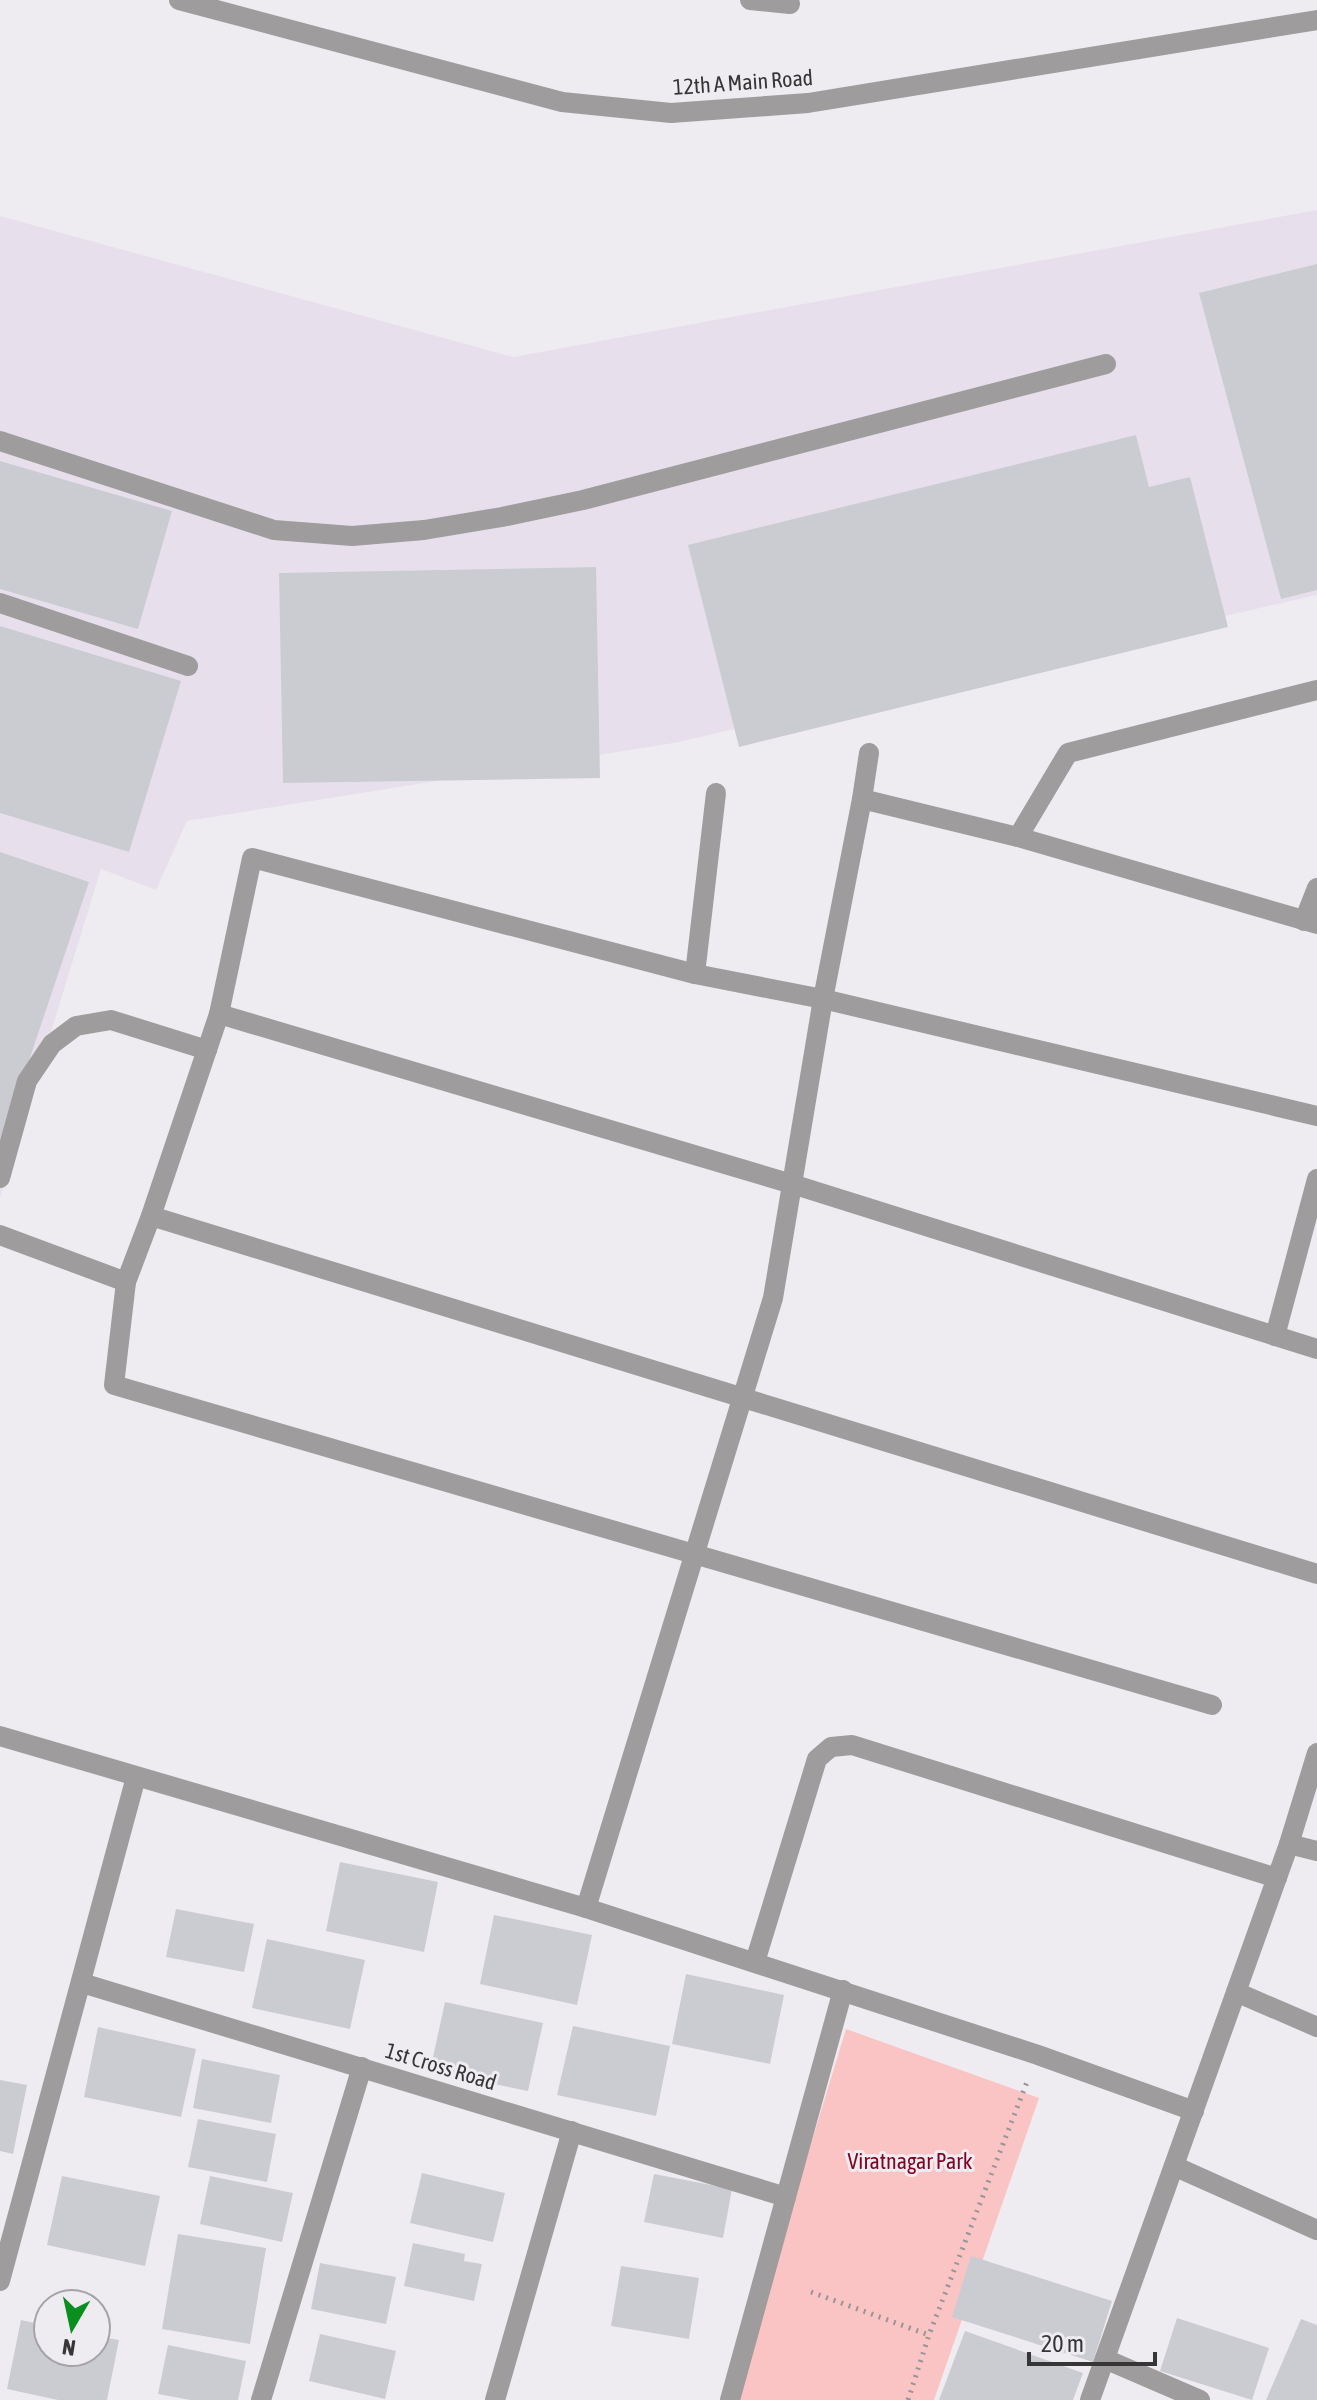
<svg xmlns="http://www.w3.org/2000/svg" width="1317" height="2400" font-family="'Asap Condensed',sans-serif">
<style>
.built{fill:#e7e0ec}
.green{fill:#fbc4c4}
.building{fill:#cbccd1}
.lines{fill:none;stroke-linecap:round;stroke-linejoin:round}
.path{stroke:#979598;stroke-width:5;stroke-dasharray:2 6;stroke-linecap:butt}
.lane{stroke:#9e9c9d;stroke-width:20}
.street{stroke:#9e9c9d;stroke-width:20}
.labels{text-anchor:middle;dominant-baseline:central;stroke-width:6;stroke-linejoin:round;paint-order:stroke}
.street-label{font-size:22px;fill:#373637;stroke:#efecf1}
.park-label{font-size:22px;fill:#820423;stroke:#efecf1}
</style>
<rect width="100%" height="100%" fill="#efecf1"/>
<!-- built -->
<path class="built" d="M1317 210V595L674 743 187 821 156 890 101 869 0 1198V216L513 357Z"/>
<!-- green -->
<path class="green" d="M846 2029 1039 2098 934 2400H733Z"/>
<!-- building -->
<g class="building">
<path d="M1317 264V590L1281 599 1199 293Z"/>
<path d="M1136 435 1149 487 1190 477 1228 627 739 747 688 545Z"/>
<path d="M0 461 172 511 138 629 0 589Z"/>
<path d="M596 567 600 778 283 783 279 573Z"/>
<path d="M0 626 181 681 129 852 0 813Z"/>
<path d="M0 852 89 882 1 1144H0Z"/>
<path d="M340 1862 438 1882 424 1952 326 1931Z"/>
<path d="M176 1909 254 1924 244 1972 166 1957Z"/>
<path d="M494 1915 592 1935 577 2005 480 1984Z"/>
<path d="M267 1939 365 1960 350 2029 252 2008Z"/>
<path d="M686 1974 784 1995 770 2064 672 2044Z"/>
<path d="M445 2002 543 2023 528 2091 430 2071Z"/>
<path d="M573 2026 670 2046 656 2116 557 2095Z"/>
<path d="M98 2027 196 2049 181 2117 84 2097Z"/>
<path d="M202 2059 280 2075 271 2123 193 2108Z"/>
<path d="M0 2080 27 2085 13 2154 0 2151Z"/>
<path d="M198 2119 276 2134 267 2182 188 2167Z"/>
<path d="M422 2173 505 2193 493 2242 410 2223Z"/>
<path d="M654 2174 732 2189 723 2238 644 2222Z"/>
<path d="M62 2176 160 2196 145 2266 47 2245Z"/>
<path d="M210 2176 293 2193 282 2242 200 2224Z"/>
<path d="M178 2234 266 2248 250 2344 162 2329Z"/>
<path d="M413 2243 465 2254 464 2261 482 2264 474 2301 404 2286Z"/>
<path d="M971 2256 1112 2301 1093 2362 952 2317Z"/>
<path d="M320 2263 396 2277 386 2324 311 2309Z"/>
<path d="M621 2266 699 2278 689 2339 611 2326Z"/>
<path d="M1177 2318 1269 2348 1252 2400 1160 2371Z"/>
<path d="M1301 2319 1317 2325V2400H1266Z"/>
<path d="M21 2320 48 2326V2352H96V2336L119 2340 107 2400H58L7 2389Z"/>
<path d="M965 2331 1083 2373 1073 2400H939Z"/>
<path d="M320 2334 396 2351 385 2399 309 2381Z"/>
<path d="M168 2345 246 2361 238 2400H190L158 2394Z"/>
</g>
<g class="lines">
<!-- path -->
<g class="path">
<path d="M811 2292 929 2335"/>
<path d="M908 2400 929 2335 1027 2082"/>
</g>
<!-- lane -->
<g class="lane">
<path d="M0 441 274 530 352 536 424 530 502 517 583 500 1106 364"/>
<path d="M0 603 188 666"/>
</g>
<!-- street -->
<g class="street">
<path d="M179 0 562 102 671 113 808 103 1317 20"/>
<path d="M750 0 790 4"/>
<path d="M862 799 1018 837 1317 924"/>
<path d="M1018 837 1068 753 1317 690"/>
<path d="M1304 921 1317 888"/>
<path d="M695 974 716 793"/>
<path d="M219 1014 252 858 695 974 823 999 1317 1116"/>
<path d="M0 1178 27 1081 52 1044 76 1026 111 1020 207 1050"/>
<path d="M151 1216 219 1014 792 1184 1317 1349"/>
<path d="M0 1235 126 1282 151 1216 1317 1574"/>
<path d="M126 1282 114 1385 1212 1705"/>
<path d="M1275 1336 1317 1179"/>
<path d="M0 1736 586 1908 773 1298 823 999 862 799 869 753"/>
<path d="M1289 1844 1317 1851"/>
<path d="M586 1908 1038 2055 1194 2111"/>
<path d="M755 1962 817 1759 831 1747 852 1745 1277 1878"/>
<path d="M82 1983 786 2197"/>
<path d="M1236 1992 1317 2027"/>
<path d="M1174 2166 1317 2230"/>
<path d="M0 2281 136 1777"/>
<path d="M1105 2359 1200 2400"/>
<path d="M261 2400 362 2067"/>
<path d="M495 2400 572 2131"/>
<path d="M730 2400 843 1990"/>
<path d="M1090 2400 1289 1844 1317 1753"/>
</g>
</g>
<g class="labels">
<!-- street labels -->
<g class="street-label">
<text transform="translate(743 82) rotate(-4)">12th A Main Road</text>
<text transform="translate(441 2066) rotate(17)">1st Cross Road</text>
</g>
<!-- park labels -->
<g class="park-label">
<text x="910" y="2161">Viratnagar Park</text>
</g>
</g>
<!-- north arrow -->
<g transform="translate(72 2328) rotate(189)"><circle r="38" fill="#efecf1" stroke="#a5a3a7" stroke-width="2"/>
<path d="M0-6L14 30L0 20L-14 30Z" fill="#0a8f1f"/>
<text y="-12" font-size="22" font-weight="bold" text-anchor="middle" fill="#373637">N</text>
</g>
<!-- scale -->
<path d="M1029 2352v12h126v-12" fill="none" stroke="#373637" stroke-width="4"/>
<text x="1041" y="2352" font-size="24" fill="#373637" stroke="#efecf1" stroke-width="6" paint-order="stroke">20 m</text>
</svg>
